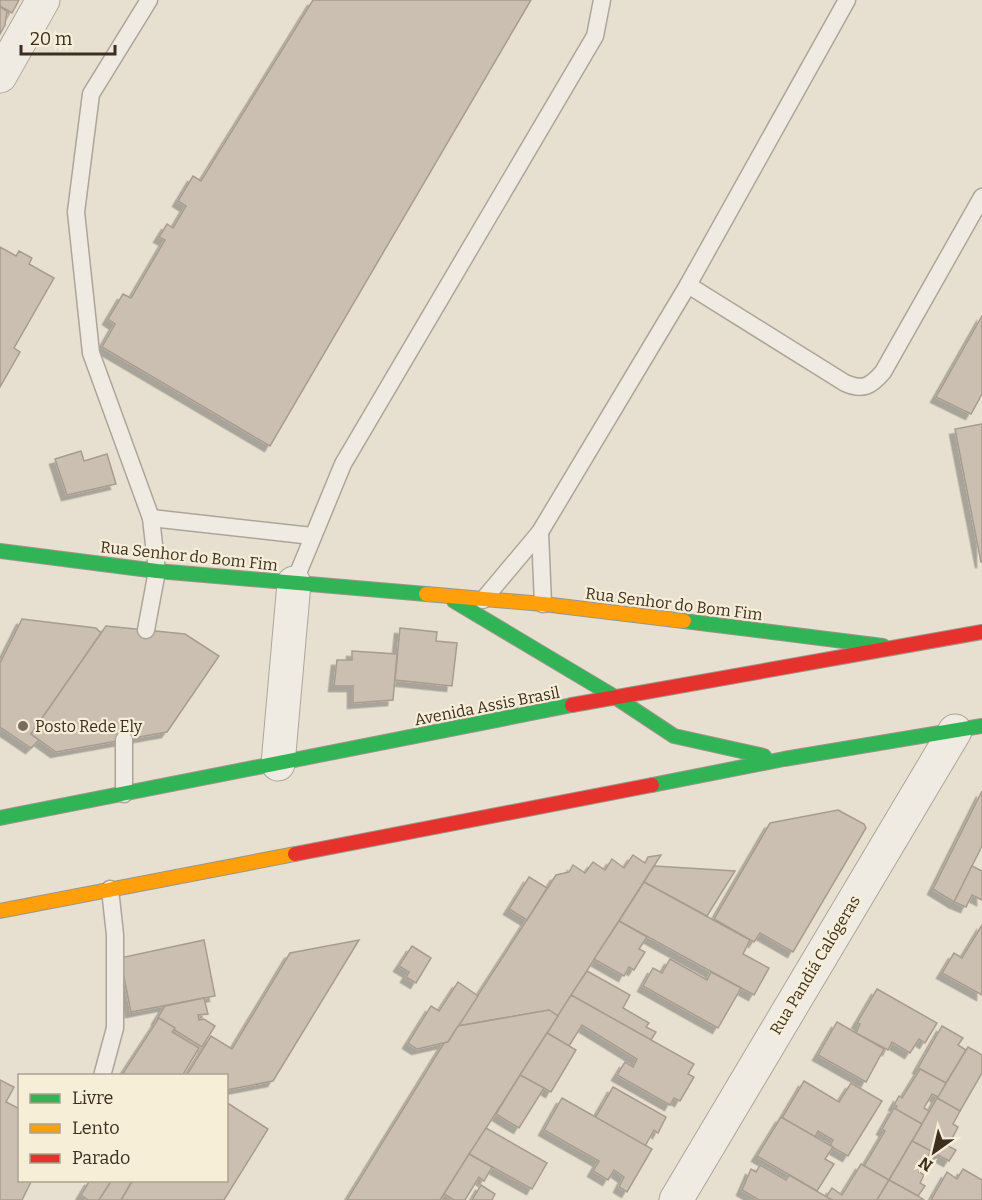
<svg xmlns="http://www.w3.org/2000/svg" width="982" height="1200" font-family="Bitter,serif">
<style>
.building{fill:#cbbfb2;stroke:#a89c90;stroke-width:1.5;filter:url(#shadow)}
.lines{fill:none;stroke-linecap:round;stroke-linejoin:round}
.lane-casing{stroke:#ada599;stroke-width:19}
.street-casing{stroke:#ada599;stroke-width:35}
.fast-casing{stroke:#9c958a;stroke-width:16}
.slow-casing{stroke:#9c958a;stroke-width:16}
.jam-casing{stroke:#9c958a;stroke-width:16}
.lane{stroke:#efebe3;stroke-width:16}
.street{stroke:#efebe3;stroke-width:33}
.fast{stroke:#30b455;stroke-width:14}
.slow{stroke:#ff9f0a;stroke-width:14}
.jam{stroke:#e5322d;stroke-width:14}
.poi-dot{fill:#786c5e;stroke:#f7eed8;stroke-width:2}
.labels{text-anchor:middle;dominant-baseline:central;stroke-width:4.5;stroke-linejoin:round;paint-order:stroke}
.street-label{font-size:16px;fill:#3d2e20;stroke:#f7eed8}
.poi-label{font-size:16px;fill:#3d2e20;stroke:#f7eed8;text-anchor:start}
</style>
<defs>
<filter id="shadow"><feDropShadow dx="-5.5" dy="5.5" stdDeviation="0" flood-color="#0004"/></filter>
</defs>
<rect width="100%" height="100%" fill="#e7e0d1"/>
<!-- building -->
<g class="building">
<path d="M0 0H19L12 13 0 6Z"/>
<path d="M313 0H531L270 446 102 347 115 324 108 319 123 294 131 298 165 240 159 237 167 224 173 228 186 206 178 201 193 176 201 181Z"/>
<path d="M0 7 7 11 5 25 0 34Z"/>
<path d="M0 247 16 256 19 251 32 258 29 264 54 278 14 348 20 352 0 387Z"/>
<path d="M982 316V394L971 414 936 397Z"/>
<path d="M982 424V562H981L955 429Z"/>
<path d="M81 451 84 461 107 454 116 484 67 495 55 459Z"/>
<path d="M22 619 96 628 101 633 31 734 39 740 31 748 0 727V663Z"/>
<path d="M106 626 185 634 219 656 167 732 56 752 31 734Z"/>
<path d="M400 628 437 632 436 641 457 643 452 686 395 680Z"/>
<path d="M352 651 397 654 393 700 353 703V686H334L337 660H352Z"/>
<path d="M982 791V846L954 902 933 889Z"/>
<path d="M838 810 864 824 866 828 793 952 760 933 754 942 714 919 770 823Z"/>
<path d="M633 855 645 863 648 857 661 855 558 1016 549 1010 458 1026 556 875 569 872 573 865 585 873 593 862 605 870 612 859 624 868Z"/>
<path d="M654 866 735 871 707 916 644 882Z"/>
<path d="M972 866 982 871V900L972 895 966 907 954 902Z"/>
<path d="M529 877 547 888 527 920 509 909Z"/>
<path d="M644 882 750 940 743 954 769 968 754 995 619 921Z"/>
<path d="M619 921 647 937 639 949 645 952 634 970 629 967 624 976 594 959Z"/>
<path d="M982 925V995L942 973 954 953 962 958Z"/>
<path d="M204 940 215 996 131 1012 120 958Z"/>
<path d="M359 940 273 1081 226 1090V1076H186L211 1036 232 1049 290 953Z"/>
<path d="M412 946 431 958 416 983 406 977 409 972 399 966Z"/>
<path d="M670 959 707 980 711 972 741 988 718 1028 643 986 653 968 662 973Z"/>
<path d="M587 971 630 995 623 1008 649 1023 646 1027 656 1032 651 1040 571 995Z"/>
<path d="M458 982 478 996 448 1042 417 1049 408 1043 431 1006 439 1011Z"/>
<path d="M877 989 937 1023 925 1043 919 1039 910 1053 892 1042 888 1050 856 1033 860 1024 857 1023Z"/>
<path d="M571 995 694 1064 688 1074 694 1077 680 1101 674 1098 670 1105 617 1075 625 1062 633 1067 637 1059 582 1025 569 1046 547 1033Z"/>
<path d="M204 998 208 1014 198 1015 199 1020 204 1019 215 1026 202 1047 157 1019 165 1006Z"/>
<path d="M549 1010 558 1016 440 1200H347L444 1043 448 1042 458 1026Z"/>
<path d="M159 1018 175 1028 172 1032 199 1048 182 1076H128L123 1073Z"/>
<path d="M837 1022 884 1049 866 1082 818 1055Z"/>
<path d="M942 1026 963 1038 958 1045 966 1050 946 1083 918 1068Z"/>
<path d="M547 1033 576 1050 551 1092 520 1075Z"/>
<path d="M968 1047 982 1055V1073L960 1111 937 1098Z"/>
<path d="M920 1069 946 1083 938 1097 932 1094 924 1108 929 1111 922 1124 895 1109 897 1106 894 1105 899 1096 902 1098Z"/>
<path d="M520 1075 544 1088 519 1128 496 1114Z"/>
<path d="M0 1080 14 1087 6 1102 20 1109V1180H32L22 1200H0Z"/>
<path d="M804 1081 839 1102 851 1083 882 1101 848 1156 830 1146 833 1140 818 1131 815 1137 782 1118Z"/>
<path d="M613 1087 666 1117 658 1133 654 1130 645 1146 595 1118Z"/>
<path d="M562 1098 652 1149 627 1192 619 1187 624 1177 614 1170 608 1180 593 1171 599 1161 544 1130Z"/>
<path d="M937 1098 960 1111 953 1124 958 1127 948 1146 956 1150 949 1161 912 1141Z"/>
<path d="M226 1102 268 1129 224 1200H121L133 1180H226Z"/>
<path d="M894 1108 922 1124 889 1180 864 1166 885 1131 882 1129Z"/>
<path d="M781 1117 833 1147 825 1159 834 1164 817 1191 757 1156Z"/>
<path d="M486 1128 547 1163 532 1189 469 1154Z"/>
<path d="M912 1141 931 1151 919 1172 924 1175 920 1183 925 1186 918 1196 889 1180Z"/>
<path d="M469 1154 492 1167 484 1181 479 1177 465 1200H454L444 1194Z"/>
<path d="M861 1164 889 1180 877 1200H832L826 1197 832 1188 842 1195Z"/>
<path d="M760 1165 786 1180 789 1175 832 1200H759L742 1190 751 1169 756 1172Z"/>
<path d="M963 1169 982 1180V1200H931L947 1172 957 1179Z"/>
<path d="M90 1180H112L99 1200H88L81 1195Z"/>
<path d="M112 1180 132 1181 121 1200H99Z"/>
<path d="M889 1180 918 1196 924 1200H877Z"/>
<path d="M481 1185 495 1194 492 1200H472Z"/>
</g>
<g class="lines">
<defs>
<g id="lane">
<path d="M688 285 845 383C863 391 871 386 883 372L982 197"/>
<path d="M151 518 312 536"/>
<path d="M540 532 543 604"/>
<path d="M294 583 343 464 595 36 602 0"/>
<path d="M483 600 540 532 688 285 847 0"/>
<path d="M146 630 157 571 151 518 91 353 76 212 91 94 149 0"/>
<path d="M124 740V794"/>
<path d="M102 1076 115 1028V935L110 889"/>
</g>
<g id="street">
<path d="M0 76 43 0"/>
<path d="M278 764 294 583"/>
<path d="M676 1200 955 731"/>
</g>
<g id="fast">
<path d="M0 551 157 571 426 594"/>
<path d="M454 601 615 697"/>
<path d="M684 621 883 646"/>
<path d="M615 697 674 736 764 756"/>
<path d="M652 785 784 759 982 726"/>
<path d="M0 818 572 705"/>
</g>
<g id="slow">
<path d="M426 594 543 604 684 621"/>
<path d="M0 911 295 854"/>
</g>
<g id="jam">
<path d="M572 705 982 632"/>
<path d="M295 854 652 785"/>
</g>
</defs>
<!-- lane casing -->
<use href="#lane" class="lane-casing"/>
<!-- street casing -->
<use href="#street" class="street-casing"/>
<!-- fast casing -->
<use href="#fast" class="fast-casing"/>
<!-- slow casing -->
<use href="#slow" class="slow-casing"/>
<!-- jam casing -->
<use href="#jam" class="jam-casing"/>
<!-- lane -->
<use href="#lane" class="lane"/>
<!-- street -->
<use href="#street" class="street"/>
<!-- fast -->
<use href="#fast" class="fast"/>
<!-- slow -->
<use href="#slow" class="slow"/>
<!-- jam -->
<use href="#jam" class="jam"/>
</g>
<!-- markers -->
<circle class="poi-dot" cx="23" cy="726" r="6"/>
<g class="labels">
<!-- street labels -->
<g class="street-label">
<text transform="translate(189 556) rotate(6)">Rua Senhor do Bom Fim</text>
<text transform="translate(674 604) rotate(7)">Rua Senhor do Bom Fim</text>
<text transform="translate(487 706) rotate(-11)">Avenida Assis Brasil</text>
<text transform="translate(815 965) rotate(-59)">Rua Pandiá Calógeras</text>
</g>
<!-- poi labels -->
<g class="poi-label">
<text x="35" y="726">Posto Rede Ely</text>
</g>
</g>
<!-- legend -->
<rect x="18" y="1074" width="210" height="108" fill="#f7eed8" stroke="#ada18e" stroke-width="1.5"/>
<rect x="30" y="1094" width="30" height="9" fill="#30b455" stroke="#ada18e" stroke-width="1.5"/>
<text x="72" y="1104" font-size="18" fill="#3d2e20">Livre</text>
<rect x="30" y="1124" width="30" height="9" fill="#ff9f0a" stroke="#ada18e" stroke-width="1.5"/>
<text x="72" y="1134" font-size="18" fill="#3d2e20">Lento</text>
<rect x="30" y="1154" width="30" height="9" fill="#e5322d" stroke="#ada18e" stroke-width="1.5"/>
<text x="72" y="1164" font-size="18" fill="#3d2e20">Parado</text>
<!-- north arrow -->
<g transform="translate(934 1152) rotate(214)" stroke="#f7eed8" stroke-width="4.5" paint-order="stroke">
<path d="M0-4.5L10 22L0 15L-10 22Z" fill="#3d2e20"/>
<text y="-9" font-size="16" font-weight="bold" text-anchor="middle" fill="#3d2e20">N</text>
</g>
<!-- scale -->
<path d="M21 45v9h94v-9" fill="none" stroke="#3d2e20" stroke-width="3"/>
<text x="30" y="45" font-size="18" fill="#3d2e20" stroke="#f7eed8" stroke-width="4.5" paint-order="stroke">20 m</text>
</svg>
